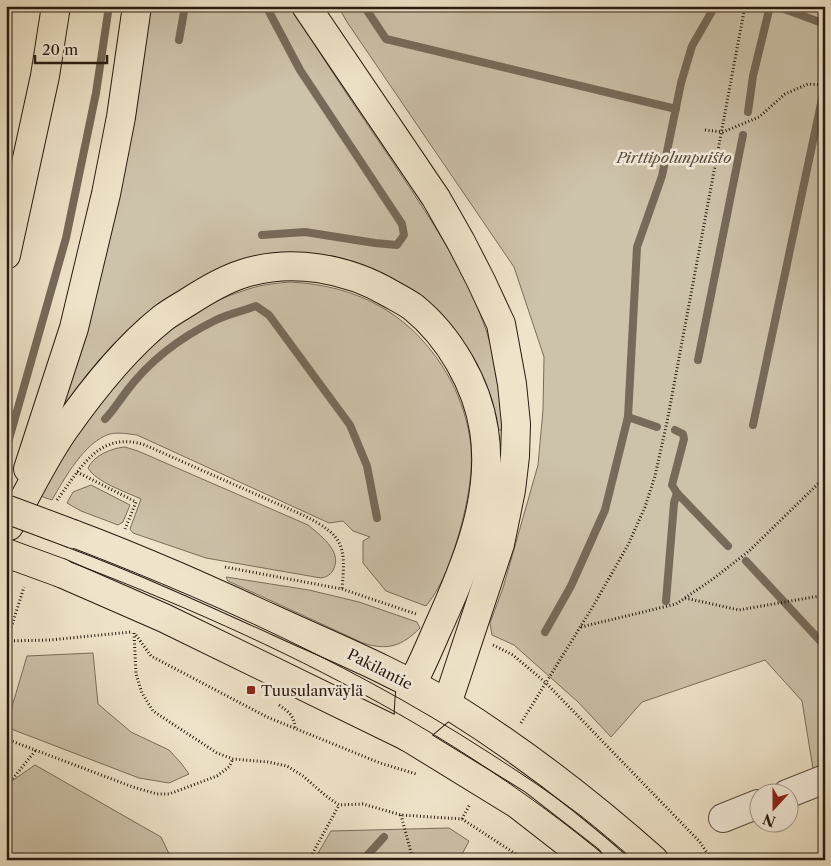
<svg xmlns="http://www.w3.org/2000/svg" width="831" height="866" font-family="'Libre Caslon Text',serif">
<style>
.green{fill:#cdc2aa;stroke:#7a6e5c}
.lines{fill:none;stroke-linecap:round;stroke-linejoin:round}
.stream{stroke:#776a59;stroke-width:8}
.minor-casing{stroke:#5a4c3e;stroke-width:30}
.major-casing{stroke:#281a0f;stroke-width:30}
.highway-casing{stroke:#281a0f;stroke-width:30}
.path{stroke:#281a0f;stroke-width:3;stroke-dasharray:1 2.5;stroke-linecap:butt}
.minor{stroke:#f5eddd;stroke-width:28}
.major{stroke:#efe4ca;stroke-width:28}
.highway{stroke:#efe4ca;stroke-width:28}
.tram{stroke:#281a0f;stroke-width:1}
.major-bridge-casing{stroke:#281a0f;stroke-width:30;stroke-linecap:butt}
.major-bridge{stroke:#efe4ca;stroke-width:28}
.poi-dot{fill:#8f2418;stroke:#f5eddd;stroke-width:2}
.labels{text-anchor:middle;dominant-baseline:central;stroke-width:5;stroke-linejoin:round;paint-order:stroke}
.park-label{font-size:15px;font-style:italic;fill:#5a4c3e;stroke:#f5eddd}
.street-label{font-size:15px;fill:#281a0f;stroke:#f5eddd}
.poi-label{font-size:15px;fill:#281a0f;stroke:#f5eddd;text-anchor:start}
</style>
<rect width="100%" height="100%" fill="#efe4ca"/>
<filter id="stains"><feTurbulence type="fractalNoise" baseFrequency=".004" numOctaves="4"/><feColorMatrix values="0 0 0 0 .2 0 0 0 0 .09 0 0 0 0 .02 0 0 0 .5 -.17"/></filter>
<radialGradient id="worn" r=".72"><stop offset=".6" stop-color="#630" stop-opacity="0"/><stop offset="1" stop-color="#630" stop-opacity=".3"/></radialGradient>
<!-- green -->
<g class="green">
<path d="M144 6H291C322 58 356 108 390 158 427 214 466 269 487 333 498 364 500 397 504 430H495L417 297 238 268 62 419 60 406Z"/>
<path d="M338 6H825V769L814 775 802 701 765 660 642 702 611 737 578 702 514 645 492 635 490 623 503 588 538 465 543 410 544 357 514 267 347 22Z"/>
<path d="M289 282C360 285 415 316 450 379 461 400 469 424 471 448 473 475 467 504 460 530 452 557 444 584 426 606L386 591 363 563V541L370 537 353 531 343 521 329 523 137 435C128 434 119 432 110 434 85 441 64 479 52 500L40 496C93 405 151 314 259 286 269 284 279 283 289 282Z"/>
<path d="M125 447 138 451 308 525C319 534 342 551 334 568 332 574 327 577 321 578L206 558 133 533 130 529 141 499C126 492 96 482 88 468 94 455 112 448 125 447Z"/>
<path d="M91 485 130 505 123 522 118 525 81 511 67 503 73 492Z"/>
<path d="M226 577 309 590 359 602 417 622 420 628C402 646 388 651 363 643L228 581Z"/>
<path d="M93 653 98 704 131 732 169 750 181 763 189 774 169 783 139 778 6 727 27 656Z"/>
<path d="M35 765 161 837 172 860H6V785Z"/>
<path d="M449 828 469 841 459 860H314L331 831Z"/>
</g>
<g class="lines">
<!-- stream -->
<g class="stream">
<path d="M364 6 386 39 676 109"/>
<path d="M776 6 825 24"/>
<path d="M179 40 185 6"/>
<path d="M748 112 753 76 770 6"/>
<path d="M262 235 305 232 375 243 397 245 404 235 402 224 300 70 266 6"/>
<path d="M698 360 743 135"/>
<path d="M628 417 657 427"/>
<path d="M105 419C113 411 119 401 126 392 149 361 181 337 216 320 228 314 243 311 256 306L269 315 350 425 367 466 377 518"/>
<path d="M753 425 823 94"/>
<path d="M675 430 683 434 684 439 672 485 677 493 728 546"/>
<path d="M6 450 66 238 96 93 109 6"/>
<path d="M746 561 825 646"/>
<path d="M666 601 674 503 677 493"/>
<path d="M545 632 571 586 605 510 628 417 637 247 662 176 681 83 692 46 715 6"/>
<path d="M363 860 384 837"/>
</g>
<defs>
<g id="minor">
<path d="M787 794 825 779"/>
<path d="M723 818 758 804"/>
</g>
<g id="major">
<path d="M73 534C143 560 211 591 279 622 336 648 395 672 449 705 521 750 590 803 654 860"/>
<path d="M61 573 164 618 408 737 517 804 589 860"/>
</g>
<g id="highway">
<path d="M306 6 436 198 461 242 481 281 501 324 512 384 516 424 515 456 511 490 500 544 447 704 408 737"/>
<path d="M6 255 45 76 56 6"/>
<path d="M28 469 74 328 106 194 121 117 137 6"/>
<path d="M9 526C27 495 43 460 64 430 92 390 124 349 163 318 171 312 180 307 188 302 205 291 223 280 242 274 291 258 347 268 391 294 398 298 406 302 413 307 449 336 477 384 484 430 495 500 464 570 436 632 430 646 424 660 417 674 415 678 412 682 411 687 408 703 409 721 408 737"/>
</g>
</defs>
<!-- minor casing -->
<use href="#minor" class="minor-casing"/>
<!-- major casing -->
<use href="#major" class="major-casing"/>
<!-- highway casing -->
<use href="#highway" class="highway-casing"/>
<!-- path -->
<g class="path">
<path d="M705 130 723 132 759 117 785 94 808 84 825 85"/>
<path d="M77 472 136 502 125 529"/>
<path d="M57 500C81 468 99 430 145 445L305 516C344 536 346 546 342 589"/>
<path d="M225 567 342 589 416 614"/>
<path d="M685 598 739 610 825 595"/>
<path d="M581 627 676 604 713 579 749 551 825 477"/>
<path d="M134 633 136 674 142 693 153 711 217 753 233 759 268 762 287 766 303 776 326 796 339 805 363 804 401 815 462 819 525 860"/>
<path d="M136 635 151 656 267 717 380 763 416 774"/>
<path d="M7 641 50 640 131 632"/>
<path d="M6 644 24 587"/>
<path d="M493 645 513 655 546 683 699 841 712 860"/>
<path d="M279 705C289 712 295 716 295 730"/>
<path d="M521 723 592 608 628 545 645 507 655 476 667 422 745 6"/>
<path d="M6 739 133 787 157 794H169L217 776 229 767 233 759"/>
<path d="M6 787 36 750"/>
<path d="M401 815 413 860"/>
<path d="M462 819 470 804"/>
<path d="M309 860 339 805"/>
</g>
<!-- minor -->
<use href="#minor" class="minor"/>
<!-- major -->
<use href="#major" class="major"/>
<!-- highway -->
<use href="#highway" class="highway"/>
<!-- tram -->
<g class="tram">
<path d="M6 523C173 584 338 655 488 752 519 772 551 793 581 816 599 830 616 845 634 860"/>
<path d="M6 538C221 616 434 712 610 860"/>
</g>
<defs>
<g id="major-bridge">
<path d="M6 509 73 534"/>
<path d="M6 553 61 573"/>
</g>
</defs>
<!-- major-bridge casing -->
<use href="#major-bridge" class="major-bridge-casing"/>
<!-- major-bridge -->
<use href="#major-bridge" class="major-bridge"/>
</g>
<!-- markers -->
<rect class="poi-dot" x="246" y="685" width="10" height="10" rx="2.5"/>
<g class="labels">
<!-- park labels -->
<g class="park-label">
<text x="674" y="157">Pirttipolunpuisto</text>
</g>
<!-- street labels -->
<g class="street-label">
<text transform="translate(380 669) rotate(27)">Pakilantie</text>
</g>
<!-- poi labels -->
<g class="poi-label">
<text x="261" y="690">Tuusulanväylä</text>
</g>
</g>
<!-- margin -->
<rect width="831" height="866" fill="none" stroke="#efe4ca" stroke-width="25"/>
<rect x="8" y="8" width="816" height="851" fill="none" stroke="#281a0f" stroke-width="2.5"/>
<rect x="12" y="12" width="806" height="841" fill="none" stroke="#281a0f"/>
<!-- north arrow -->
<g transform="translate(774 808) rotate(201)"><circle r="24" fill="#f5eddd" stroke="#a3998b"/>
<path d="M0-4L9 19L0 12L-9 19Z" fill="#8f2418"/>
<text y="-8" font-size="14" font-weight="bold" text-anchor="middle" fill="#281a0f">N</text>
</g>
<!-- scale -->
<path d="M35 55v8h72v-8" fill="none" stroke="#281a0f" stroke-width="2.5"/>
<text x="42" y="55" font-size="15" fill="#281a0f" stroke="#f5eddd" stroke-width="4" paint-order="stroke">20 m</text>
<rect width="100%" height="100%" filter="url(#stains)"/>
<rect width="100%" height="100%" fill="url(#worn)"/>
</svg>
